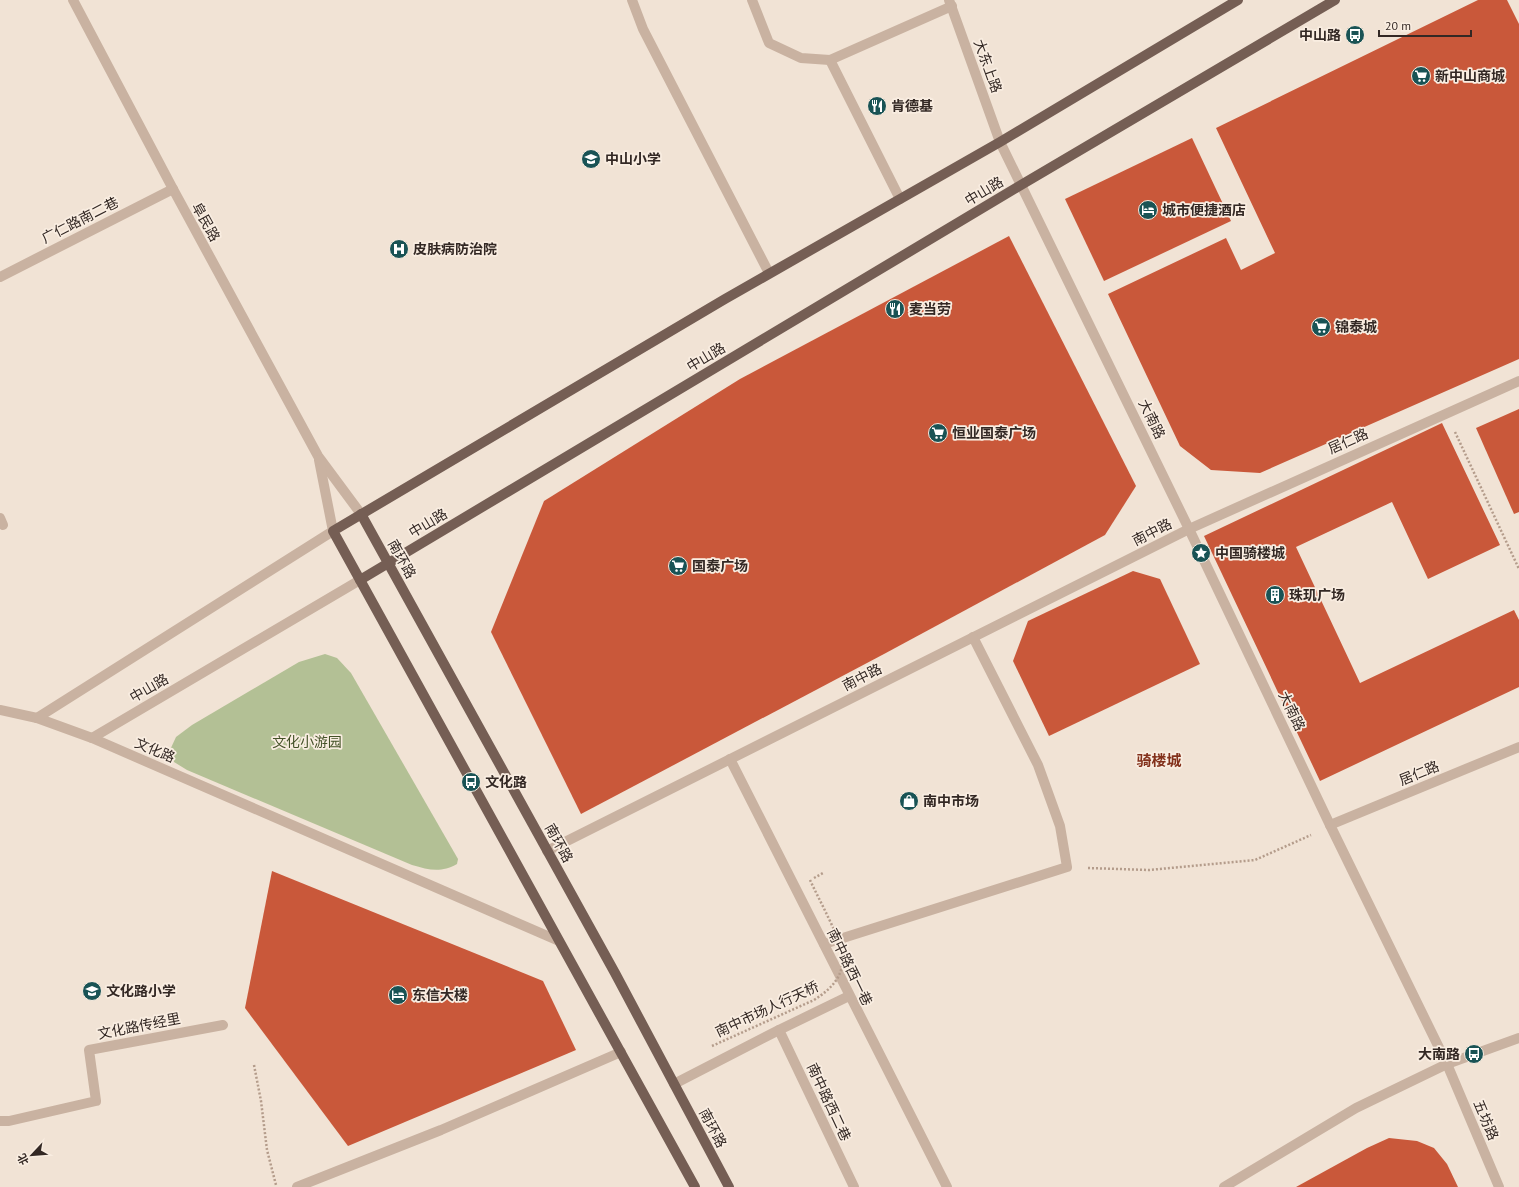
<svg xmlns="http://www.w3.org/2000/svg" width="1519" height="1187" font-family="'PT Sans','Noto Sans SC',sans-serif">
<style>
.green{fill:#b3c095}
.building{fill:#c9583a}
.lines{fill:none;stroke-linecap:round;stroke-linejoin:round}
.path{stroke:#b49c8b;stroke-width:2.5;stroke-dasharray:2 2;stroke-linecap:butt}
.minor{stroke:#c9b2a1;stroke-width:10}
.major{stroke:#755e54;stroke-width:10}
.path-bridge{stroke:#b49c8b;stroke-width:2.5;stroke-dasharray:2 2;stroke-linecap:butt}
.labels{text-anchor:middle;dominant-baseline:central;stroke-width:3.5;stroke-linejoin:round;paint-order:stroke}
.poi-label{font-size:14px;font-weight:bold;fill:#332824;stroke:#f9ede1;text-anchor:start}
.street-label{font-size:14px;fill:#332824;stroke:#f9ede1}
.park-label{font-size:14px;fill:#435127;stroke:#f9ede1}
.neighbourhood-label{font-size:15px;font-weight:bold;fill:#83311b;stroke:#f9ede1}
</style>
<rect width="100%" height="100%" fill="#f1e3d5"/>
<!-- green -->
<path class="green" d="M325 654 337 658 351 673 458 859 457 864C441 873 429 870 412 865L187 770 174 762 170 750 176 737 192 725 299 662Z"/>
<!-- building -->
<g class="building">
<path d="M1478 0H1507L1519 24V359L1260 473 1211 470 1180 446 1108 294 1226 238 1241 270 1275 253 1216 128Z"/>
<path d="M1192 138 1231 221 1104 281 1065 199Z"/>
<path d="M1009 236 1136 486 1105 535 884 654 581 814 491 632 544 501 740 379Z"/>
<path d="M1519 409V512L1514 514 1476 428Z"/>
<path d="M1442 423 1500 545 1428 579 1392 502 1296 547 1360 683 1514 610 1519 620V687L1320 781 1204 536Z"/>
<path d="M1133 571 1160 579 1200 664 1049 736 1013 661 1028 621Z"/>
<path d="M272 871 543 981 576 1050 348 1146 245 1008Z"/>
<path d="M1389 1138 1417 1141 1434 1148 1447 1164 1458 1187H1296L1367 1148Z"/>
</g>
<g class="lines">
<!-- path -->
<g class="path">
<path d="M1455 432 1519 569"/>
<path d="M1088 868 1149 870 1255 860 1311 835"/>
<path d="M814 878 823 873"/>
<path d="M254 1065 261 1101 267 1150 276 1185"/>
</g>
<!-- minor -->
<g class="minor">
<path d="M73 0 173 189 318 456 361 514"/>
<path d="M632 0 643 29 769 273"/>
<path d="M752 0 769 43 801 58 830 60"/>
<path d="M949 0 1000 142 1189 529 1330 825 1447 1064 1499 1187"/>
<path d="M900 199 830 60 952 6"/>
<path d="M0 277 173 189"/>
<path d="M0 518 3 525"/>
<path d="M0 710 37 718 92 738 559 941"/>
<path d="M37 718 333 531 319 460"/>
<path d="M92 738 360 580"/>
<path d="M730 759 947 1187"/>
<path d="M1330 825 1519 747"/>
<path d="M547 851 1189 529 1519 381"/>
<path d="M824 944 1067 867 1060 826 1038 765 973 637"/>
<path d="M779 1030 854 1187"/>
<path d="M674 1084 779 1030 849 996"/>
<path d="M0 1121H9L96 1101 89 1050 223 1025"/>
<path d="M297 1187 441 1130 621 1052"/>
<path d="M1224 1187 1356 1108 1447 1064 1519 1038"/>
</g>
<!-- major -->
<g class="major">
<path d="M361 514 615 973 729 1187"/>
<path d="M360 580 1021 185 1335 0"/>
<path d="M695 1187 333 531 725 299 1000 142 1238 0"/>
</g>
<!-- path-bridge -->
<path class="path-bridge" d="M712 1046 814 1000C852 976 846 954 829 919 823 906 816 893 810 880"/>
</g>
<!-- icons -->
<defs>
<symbol id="bus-disc" viewBox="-11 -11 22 22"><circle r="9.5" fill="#195355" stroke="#f9ede1"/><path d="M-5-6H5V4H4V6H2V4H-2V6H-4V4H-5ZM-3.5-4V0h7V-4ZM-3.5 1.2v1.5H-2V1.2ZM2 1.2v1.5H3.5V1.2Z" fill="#fff"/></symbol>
<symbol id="supermarket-disc" viewBox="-11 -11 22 22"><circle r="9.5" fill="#195355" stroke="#f9ede1"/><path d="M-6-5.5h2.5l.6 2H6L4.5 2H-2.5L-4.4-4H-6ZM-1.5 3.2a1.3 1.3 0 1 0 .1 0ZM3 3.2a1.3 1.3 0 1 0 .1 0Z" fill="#fff"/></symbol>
<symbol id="restaurant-disc" viewBox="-11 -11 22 22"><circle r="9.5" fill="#195355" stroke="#f9ede1"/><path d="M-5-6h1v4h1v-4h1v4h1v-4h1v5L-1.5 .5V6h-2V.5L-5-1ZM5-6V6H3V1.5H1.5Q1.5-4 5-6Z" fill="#fff"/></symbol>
<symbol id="school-disc" viewBox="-11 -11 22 22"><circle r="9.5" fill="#195355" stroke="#f9ede1"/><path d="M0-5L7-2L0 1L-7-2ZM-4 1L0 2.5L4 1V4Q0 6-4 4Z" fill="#fff"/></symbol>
<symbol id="hotel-disc" viewBox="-11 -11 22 22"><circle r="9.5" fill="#195355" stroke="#f9ede1"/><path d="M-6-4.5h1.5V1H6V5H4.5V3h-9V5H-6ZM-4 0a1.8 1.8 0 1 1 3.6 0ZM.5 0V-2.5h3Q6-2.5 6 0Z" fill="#fff"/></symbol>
<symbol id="hospital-disc" viewBox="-11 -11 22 22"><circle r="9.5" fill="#195355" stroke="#f9ede1"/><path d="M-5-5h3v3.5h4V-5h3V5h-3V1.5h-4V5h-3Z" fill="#fff"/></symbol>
<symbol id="sight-disc" viewBox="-11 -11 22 22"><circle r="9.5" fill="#195355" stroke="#f9ede1"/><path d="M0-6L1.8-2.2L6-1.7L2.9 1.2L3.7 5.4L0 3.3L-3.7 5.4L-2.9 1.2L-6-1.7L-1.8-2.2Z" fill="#fff"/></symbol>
<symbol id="building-disc" viewBox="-11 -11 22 22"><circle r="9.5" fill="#195355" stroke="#f9ede1"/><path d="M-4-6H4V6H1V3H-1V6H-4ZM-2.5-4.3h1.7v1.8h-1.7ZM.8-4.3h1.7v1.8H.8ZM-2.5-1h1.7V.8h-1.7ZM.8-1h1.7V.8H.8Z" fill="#fff"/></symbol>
<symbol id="shop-disc" viewBox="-11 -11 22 22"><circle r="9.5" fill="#195355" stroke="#f9ede1"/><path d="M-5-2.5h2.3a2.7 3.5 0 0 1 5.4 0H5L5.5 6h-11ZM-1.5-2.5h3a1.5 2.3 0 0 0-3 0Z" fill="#fff"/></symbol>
</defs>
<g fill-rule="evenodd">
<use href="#bus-disc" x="1344" y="24" width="22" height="22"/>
<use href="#supermarket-disc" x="1410" y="65" width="22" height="22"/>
<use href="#restaurant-disc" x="866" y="95" width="22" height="22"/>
<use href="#school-disc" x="580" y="148" width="22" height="22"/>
<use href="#hotel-disc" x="1137" y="199" width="22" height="22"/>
<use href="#hospital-disc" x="388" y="238" width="22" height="22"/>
<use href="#restaurant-disc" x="884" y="298" width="22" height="22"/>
<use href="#supermarket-disc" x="1310" y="316" width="22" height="22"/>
<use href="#supermarket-disc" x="927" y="422" width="22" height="22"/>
<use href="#sight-disc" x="1190" y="542" width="22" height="22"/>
<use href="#supermarket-disc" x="667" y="555" width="22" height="22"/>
<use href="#building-disc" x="1264" y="584" width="22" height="22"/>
<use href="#bus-disc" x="460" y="771" width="22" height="22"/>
<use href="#shop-disc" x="898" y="790" width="22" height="22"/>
<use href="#school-disc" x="81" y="980" width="22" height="22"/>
<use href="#hotel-disc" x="387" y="984" width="22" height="22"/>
<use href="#bus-disc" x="1463" y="1043" width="22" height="22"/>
</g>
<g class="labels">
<!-- poi labels -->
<g class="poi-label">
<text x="1341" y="35" text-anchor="end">中山路</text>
<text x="1435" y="76">新中山商城</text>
<text x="891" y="106">肯德基</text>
<text x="605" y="159">中山小学</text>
<text x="1162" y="210">城市便捷酒店</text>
<text x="413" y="249">皮肤病防治院</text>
<text x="909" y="309">麦当劳</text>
<text x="1335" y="327">锦泰城</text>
<text x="952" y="433">恒业国泰广场</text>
<text x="1215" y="553">中国骑楼城</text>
<text x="692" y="566">国泰广场</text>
<text x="1289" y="595">珠玑广场</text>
<text x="485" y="782">文化路</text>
<text x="923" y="801">南中市场</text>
<text x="106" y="991">文化路小学</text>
<text x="412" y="995">东信大楼</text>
<text x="1460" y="1054" text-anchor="end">大南路</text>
</g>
<!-- street labels -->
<g class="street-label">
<text transform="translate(988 66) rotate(70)">大东上路</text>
<text transform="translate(984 191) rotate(-31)">中山路</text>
<text transform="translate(80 220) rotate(-27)">广仁路南二巷</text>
<text transform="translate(206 222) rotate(61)">阜民路</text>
<text transform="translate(706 357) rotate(-31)">中山路</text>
<text transform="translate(1152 419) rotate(64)">大南路</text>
<text transform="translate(1348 441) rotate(-24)">居仁路</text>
<text transform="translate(428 523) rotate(-31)">中山路</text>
<text transform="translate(1152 532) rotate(-27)">南中路</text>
<text transform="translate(402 559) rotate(61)">南环路</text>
<text transform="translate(862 677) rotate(-27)">南中路</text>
<text transform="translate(149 688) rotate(-30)">中山路</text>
<text transform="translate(1292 711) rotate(64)">大南路</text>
<text transform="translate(155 750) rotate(23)">文化路</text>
<text transform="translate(1419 773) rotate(-22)">居仁路</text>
<text transform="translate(559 843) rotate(61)">南环路</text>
<text transform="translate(850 967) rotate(64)">南中路西一巷</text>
<text transform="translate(767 1009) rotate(-25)">南中市场人行天桥</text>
<text transform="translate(139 1026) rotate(-11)">文化路传经里</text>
<text transform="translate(829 1102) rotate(65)">南中路西二巷</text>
<text transform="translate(1486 1120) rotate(67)">五坊路</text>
<text transform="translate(713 1128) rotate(62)">南环路</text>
</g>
<!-- park labels -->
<g class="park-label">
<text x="307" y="742">文化小游园</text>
</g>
<!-- neighbourhood labels -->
<g class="neighbourhood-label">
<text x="1159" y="760">骑楼城</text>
</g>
</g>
<!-- north arrow -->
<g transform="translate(32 1155) rotate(244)" stroke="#f9ede1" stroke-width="3" paint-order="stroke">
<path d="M0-3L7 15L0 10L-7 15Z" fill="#332824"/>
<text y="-6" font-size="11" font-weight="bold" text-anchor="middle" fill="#332824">北</text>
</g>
<!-- scale -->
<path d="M1379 30v6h92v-6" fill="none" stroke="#332824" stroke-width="2"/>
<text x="1385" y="30" font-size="12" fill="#332824" stroke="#f9ede1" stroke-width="3" paint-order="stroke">20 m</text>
</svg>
